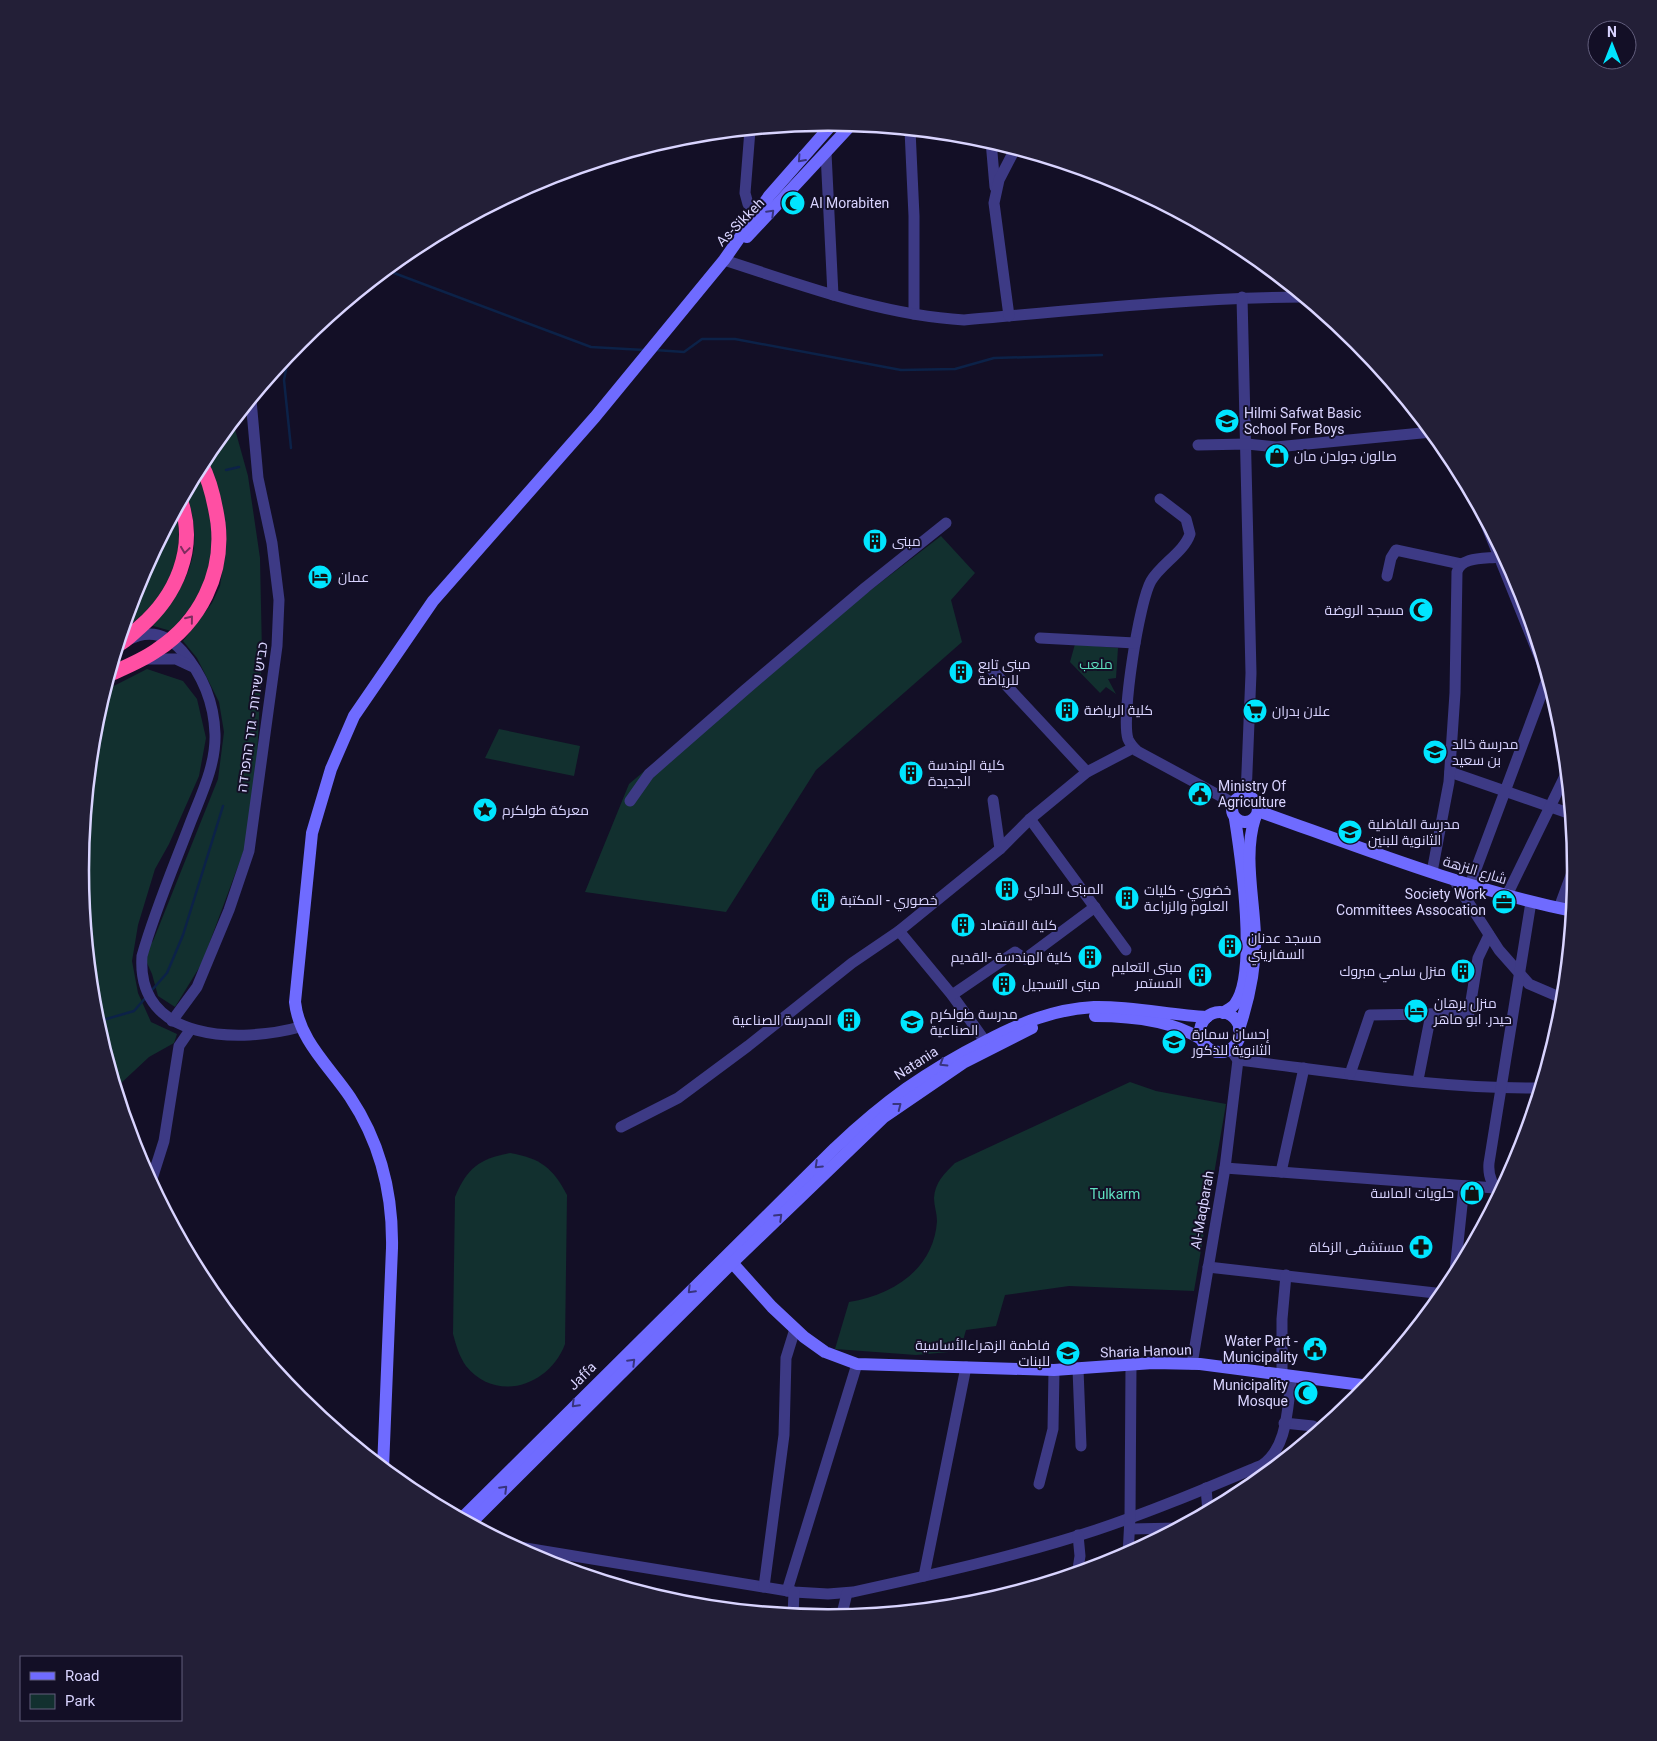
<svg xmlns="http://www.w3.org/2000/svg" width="1657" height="1741" font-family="Roboto,Cairo,'Noto Sans Hebrew',sans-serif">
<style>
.green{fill:#12302f}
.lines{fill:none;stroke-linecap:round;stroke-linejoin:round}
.stream{stroke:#0c2248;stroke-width:2.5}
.street{stroke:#3d3a85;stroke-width:11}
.secondary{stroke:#6f6bff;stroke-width:12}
.highway{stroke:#ff4fa3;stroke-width:15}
.oneway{stroke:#38347d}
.oneway2{stroke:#7d2c5e}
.labels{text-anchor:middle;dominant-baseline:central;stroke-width:4;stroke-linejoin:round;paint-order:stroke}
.poi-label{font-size:14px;fill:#d9d4ff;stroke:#130f26;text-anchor:start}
.street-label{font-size:14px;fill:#d9d4ff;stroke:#130f26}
.park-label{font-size:14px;fill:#5fe0c0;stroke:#130f26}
.rim{fill:none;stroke:#d9d4ff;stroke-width:2.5}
</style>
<rect width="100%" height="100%" fill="#130f26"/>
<!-- green -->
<g class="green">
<path d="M233 422 248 476 260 558 262 653 254 823 202 963 175 1007 158 996 152 974 142 952 153 941 218 779 224 732 219 702 197 658 183 641 212 603 220 586 226 546 202 463Z"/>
<path d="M197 471C213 502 219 552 204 584 196 602 184 616 171 631L150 625C191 585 205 548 186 492Z"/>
<path d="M177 510C184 567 170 596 123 630L137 584Z"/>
<path d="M941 536 975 573 951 600 962 642 816 770 726 912 585 892 629 784 743 688Z"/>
<path d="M1075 644 1118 648 1116 678 1108 679 1116 694 1106 687 1100 693 1070 662Z"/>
<path d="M147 669 183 681 197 699 206 738 199 776 169 844 155 869 138 925 132 961 138 993 151 1022 177 1034 174 1043 149 1057 119 1085 117 1090 94 1016 80 870 94 724 104 691Z"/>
<path d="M499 729 580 746 574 776 485 758Z"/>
<path d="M1130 1082 1156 1091 1226 1104 1194 1291 1069 1286 1005 1295 996 1326 966 1330 960 1351 916 1355 835 1349 849 1302C893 1295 934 1269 937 1221 937 1213 934 1206 934 1198 935 1182 945 1173 955 1163Z"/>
<path d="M510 1153C540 1158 553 1168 567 1195L565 1344C550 1385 497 1404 466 1366 459 1356 456 1345 453 1334L455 1197C467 1168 479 1159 510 1153Z"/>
</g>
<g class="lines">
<!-- stream -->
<g class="stream">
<path d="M386 270 591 347 644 350"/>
<path d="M655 350 684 352 702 339H735L901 370 955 369 994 358 1102 355"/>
<path d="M289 354 284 380 291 448"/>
<path d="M226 470 239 467"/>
<path d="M152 990 167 973 183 935 223 806"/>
<path d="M96 1022 134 1011 147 996"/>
</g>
<!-- street -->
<g class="street">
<path d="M750 130 745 193 748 204 759 210"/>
<path d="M910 130 914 216V314"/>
<path d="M991 141 995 187"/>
<path d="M826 153 833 295"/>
<path d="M724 260C802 285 881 315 964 320 1077 310 1190 298 1303 297"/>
<path d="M1242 297 1251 673 1246 796"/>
<path d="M1009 316 994 203 999 180 1015 149"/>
<path d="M1198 445 1247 444 1276 447 1432 432"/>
<path d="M1160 499 1186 519 1190 534C1184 552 1161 564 1151 581 1139 602 1121 717 1128 739 1130 744 1134 748 1137 751L1233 803"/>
<path d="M1479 507 1550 683"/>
<path d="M1387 576 1391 558 1396 550 1461 564"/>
<path d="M1040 638 1135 643"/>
<path d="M128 640C149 629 167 634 182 651 202 674 214 703 215 734 216 764 202 793 191 821 174 866 155 910 142 956 136 1043 241 1043 300 1027"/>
<path d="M144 659H176L191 666"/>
<path d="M992 670 1087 772"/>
<path d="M1450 772 1571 814"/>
<path d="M993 800 1000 849"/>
<path d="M630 801 649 774 745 690 866 587 946 523"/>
<path d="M1030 819 1126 950"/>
<path d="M1432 872 1449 782 1455 693 1457 572C1461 556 1486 559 1499 557"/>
<path d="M1454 880 1499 950 1529 984 1564 999"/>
<path d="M1470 885 1547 679"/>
<path d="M1507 895 1567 772"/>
<path d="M1559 908 1576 862"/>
<path d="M899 931 952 995 990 1048"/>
<path d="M952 995 1015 952 1025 959 1095 907"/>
<path d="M172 1021 197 987 229 910 249 851 277 646 279 600 272 543 258 478 251 400"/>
<path d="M1230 1049 1238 1060C1338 1072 1440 1089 1541 1088"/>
<path d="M1350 1074 1370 1015 1431 1014"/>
<path d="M1418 1080 1431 1014 1469 1013 1478 958 1489 935"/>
<path d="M621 1127 678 1098 748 1046 852 963 899 931 1000 849 1030 819 1087 772 1133 748"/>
<path d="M1225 1168 1495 1188"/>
<path d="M1281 1172 1304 1068"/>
<path d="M151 1182 164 1141 179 1046 190 1030"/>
<path d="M1501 1192C1491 1185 1488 1175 1489 1163L1531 902"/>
<path d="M1208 1267 1444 1294"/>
<path d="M1454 1281 1464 1186"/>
<path d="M1192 1364 1225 1168 1238 1060"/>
<path d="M1078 1369 1081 1446"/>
<path d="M1282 1374V1319L1286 1275"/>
<path d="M1284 1423 1313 1426 1319 1431"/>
<path d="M1039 1484 1053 1429 1054 1370"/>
<path d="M1206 1488 1208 1512"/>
<path d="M1130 1529 1179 1528"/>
<path d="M513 1546 794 1592 828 1594 853 1592C935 1574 1017 1556 1096 1530 1153 1511 1207 1488 1262 1465 1289 1447 1287 1404 1292 1376"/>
<path d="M1128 1555 1130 1518 1131 1365"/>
<path d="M924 1576 966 1367"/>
<path d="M1066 1577 1078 1569 1080 1556 1078 1535"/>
<path d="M764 1587 784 1435 786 1358 795 1329"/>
<path d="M787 1591 857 1364"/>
<path d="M793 1616 794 1592"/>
<path d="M841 1618 847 1593"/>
</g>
<!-- secondary -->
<g class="secondary">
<path d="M747 237 852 124"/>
<circle cx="1245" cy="809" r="13"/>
<path d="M1258 811C1362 848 1465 889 1573 911"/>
<circle cx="1220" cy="1032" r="20"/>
<path d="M1223 1013C1227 1010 1232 1008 1235 1004 1258 974 1241 857 1235 819"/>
<path d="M1095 1016C1131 1016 1171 1020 1201 1039"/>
<path d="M1239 1029C1249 999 1256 969 1255 936 1254 898 1243 855 1255 818"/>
<path d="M727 1257 772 1307 804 1337 825 1352 857 1364 1054 1370 1153 1363 1200 1364 1369 1386"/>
<path d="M383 1468 392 1248C393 1194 380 1142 350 1097 329 1066 299 1040 295 1002L312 833 331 769 354 716 433 601 595 417 724 260 769 196 834 122"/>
<path d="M461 1519 835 1148C885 1101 925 1072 986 1041 1020 1023 1055 1009 1094 1007 1132 1006 1169 1015 1207 1017"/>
<path d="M470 1524 732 1263 884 1117 963 1063 1032 1028"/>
</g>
<!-- highway -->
<g class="highway">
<path d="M119 644C127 640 133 633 140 627 176 596 197 549 181 502"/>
<path d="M110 674C126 667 143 660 157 650 200 622 224 574 218 523 215 503 211 482 201 464"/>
</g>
</g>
<!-- one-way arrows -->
<defs><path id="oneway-chevron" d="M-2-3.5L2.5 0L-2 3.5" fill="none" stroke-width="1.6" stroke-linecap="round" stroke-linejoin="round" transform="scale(1.25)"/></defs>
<g class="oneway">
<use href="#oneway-chevron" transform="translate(801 159) rotate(132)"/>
<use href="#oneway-chevron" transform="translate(771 213) rotate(-45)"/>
<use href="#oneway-chevron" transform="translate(943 1063) rotate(148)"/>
<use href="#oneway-chevron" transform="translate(898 1106) rotate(-38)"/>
<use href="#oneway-chevron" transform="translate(818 1165) rotate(136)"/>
<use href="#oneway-chevron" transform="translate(779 1217) rotate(-44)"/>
<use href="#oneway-chevron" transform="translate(691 1290) rotate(135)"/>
<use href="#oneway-chevron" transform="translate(632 1362) rotate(-45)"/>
<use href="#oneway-chevron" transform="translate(575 1404) rotate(135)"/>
<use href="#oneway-chevron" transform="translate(504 1489) rotate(-45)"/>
</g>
<g class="oneway2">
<use href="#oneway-chevron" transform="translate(185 550) rotate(98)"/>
<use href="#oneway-chevron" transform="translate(190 619) rotate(-51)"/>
</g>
<!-- icons -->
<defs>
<symbol id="mosque-disc" viewBox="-11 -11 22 22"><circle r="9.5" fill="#00e5ff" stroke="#130f26"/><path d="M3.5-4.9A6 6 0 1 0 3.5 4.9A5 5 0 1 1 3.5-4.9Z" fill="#111"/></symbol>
<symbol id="school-disc" viewBox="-11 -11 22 22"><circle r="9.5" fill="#00e5ff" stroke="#130f26"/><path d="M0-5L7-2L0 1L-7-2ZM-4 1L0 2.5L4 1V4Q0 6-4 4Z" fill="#111"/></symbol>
<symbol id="shop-disc" viewBox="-11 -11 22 22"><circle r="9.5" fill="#00e5ff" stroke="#130f26"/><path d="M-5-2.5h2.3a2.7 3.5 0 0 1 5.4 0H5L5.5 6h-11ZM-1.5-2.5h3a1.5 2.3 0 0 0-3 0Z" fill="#111"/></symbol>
<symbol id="building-disc" viewBox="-11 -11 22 22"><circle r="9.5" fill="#00e5ff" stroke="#130f26"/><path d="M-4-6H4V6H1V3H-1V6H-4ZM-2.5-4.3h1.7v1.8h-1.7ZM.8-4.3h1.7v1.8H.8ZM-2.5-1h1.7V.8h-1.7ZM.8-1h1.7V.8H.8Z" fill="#111"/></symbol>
<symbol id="hotel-disc" viewBox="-11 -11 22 22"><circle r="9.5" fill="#00e5ff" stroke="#130f26"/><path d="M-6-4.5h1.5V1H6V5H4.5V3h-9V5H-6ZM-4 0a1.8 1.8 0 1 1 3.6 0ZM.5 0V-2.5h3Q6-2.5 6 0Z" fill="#111"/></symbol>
<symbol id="supermarket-disc" viewBox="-11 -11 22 22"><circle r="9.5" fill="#00e5ff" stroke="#130f26"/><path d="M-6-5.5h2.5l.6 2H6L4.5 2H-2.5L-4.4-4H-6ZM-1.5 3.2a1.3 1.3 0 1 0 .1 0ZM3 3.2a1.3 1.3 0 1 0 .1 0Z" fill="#111"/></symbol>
<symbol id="civic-disc" viewBox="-11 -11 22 22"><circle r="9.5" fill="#00e5ff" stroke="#130f26"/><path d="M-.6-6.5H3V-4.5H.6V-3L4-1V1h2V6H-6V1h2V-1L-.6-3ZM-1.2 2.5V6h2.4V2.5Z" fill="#111"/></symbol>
<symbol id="sight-disc" viewBox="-11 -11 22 22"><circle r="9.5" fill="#00e5ff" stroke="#130f26"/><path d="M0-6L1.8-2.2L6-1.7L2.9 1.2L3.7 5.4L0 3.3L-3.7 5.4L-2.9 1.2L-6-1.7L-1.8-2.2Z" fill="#111"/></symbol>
<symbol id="office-disc" viewBox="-11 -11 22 22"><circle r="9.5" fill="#00e5ff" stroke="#130f26"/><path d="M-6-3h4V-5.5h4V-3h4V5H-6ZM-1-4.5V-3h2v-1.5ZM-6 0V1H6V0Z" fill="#111"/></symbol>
<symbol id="pharmacy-disc" viewBox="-11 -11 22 22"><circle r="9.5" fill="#00e5ff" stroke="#130f26"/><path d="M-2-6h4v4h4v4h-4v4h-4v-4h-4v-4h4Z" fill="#111"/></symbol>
</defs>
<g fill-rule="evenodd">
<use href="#mosque-disc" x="779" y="189" width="28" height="28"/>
<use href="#school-disc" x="1213" y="407" width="28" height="28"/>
<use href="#shop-disc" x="1263" y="442" width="28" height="28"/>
<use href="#building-disc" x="861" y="527" width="28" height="28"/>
<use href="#hotel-disc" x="306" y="563" width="28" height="28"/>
<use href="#mosque-disc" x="1407" y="596" width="28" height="28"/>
<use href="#building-disc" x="947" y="658" width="28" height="28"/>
<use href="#building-disc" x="1053" y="696" width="28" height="28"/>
<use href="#supermarket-disc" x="1241" y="697" width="28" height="28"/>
<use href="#school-disc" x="1421" y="738" width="28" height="28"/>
<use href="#building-disc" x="897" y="759" width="28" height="28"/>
<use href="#civic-disc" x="1186" y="780" width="28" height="28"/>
<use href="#sight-disc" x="471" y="796" width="28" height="28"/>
<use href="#school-disc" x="1336" y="818" width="28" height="28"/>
<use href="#building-disc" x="993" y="875" width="28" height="28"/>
<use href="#building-disc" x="1113" y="884" width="28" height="28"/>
<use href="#building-disc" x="809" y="886" width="28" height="28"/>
<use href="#office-disc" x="1490" y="888" width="28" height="28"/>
<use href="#building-disc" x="949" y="911" width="28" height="28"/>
<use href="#building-disc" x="1216" y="932" width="28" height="28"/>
<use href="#building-disc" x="1076" y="943" width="28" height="28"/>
<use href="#building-disc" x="1449" y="957" width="28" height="28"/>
<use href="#building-disc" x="1186" y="961" width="28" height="28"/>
<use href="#building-disc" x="990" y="970" width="28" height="28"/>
<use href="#hotel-disc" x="1402" y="997" width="28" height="28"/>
<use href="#building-disc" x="835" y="1006" width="28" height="28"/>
<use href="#school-disc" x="898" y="1008" width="28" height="28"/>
<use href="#school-disc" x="1160" y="1028" width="28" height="28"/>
<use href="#shop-disc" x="1458" y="1179" width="28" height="28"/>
<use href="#pharmacy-disc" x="1407" y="1233" width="28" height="28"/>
<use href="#civic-disc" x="1301" y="1335" width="28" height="28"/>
<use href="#school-disc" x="1054" y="1339" width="28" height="28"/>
<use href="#mosque-disc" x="1292" y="1379" width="28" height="28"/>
</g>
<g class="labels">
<!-- poi labels -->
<g class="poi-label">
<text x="810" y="203">Al Morabiten</text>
<text x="1244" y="413">Hilmi Safwat Basic<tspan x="1244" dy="16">School For Boys</tspan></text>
<text x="1294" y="456">صالون جولدن مان</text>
<text x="892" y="541">مبنى</text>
<text x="338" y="577">عمان</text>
<text x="1404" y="610" text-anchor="end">مسجد الروضة</text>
<text x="978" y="664">مبنى تابع<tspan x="978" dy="16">للرياضة</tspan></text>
<text x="1084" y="710">كلية الرياضة</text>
<text x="1272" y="711">علان بدران</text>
<text x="1452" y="744">مدرسة خالد<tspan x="1452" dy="16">بن سعيد</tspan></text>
<text x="928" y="765">كلية الهندسة<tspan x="928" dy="16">الجديدة</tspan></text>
<text x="1218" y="786">Ministry Of<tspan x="1218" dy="16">Agriculture</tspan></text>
<text x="502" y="810">معركة طولكرم</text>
<text x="1368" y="824">مدرسة الفاضلية<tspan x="1368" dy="16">الثانوية للبنين</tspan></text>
<text x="1024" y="889">المبنى الاداري</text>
<text x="1144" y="890">خضوري - كليات<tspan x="1144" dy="16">العلوم والزراعة</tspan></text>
<text x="1486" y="894" text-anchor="end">Society Work<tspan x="1486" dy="16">Committees Assocation</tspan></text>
<text x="840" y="900">خصوري - المكتبة</text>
<text x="980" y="925">كلية الاقتصاد</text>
<text x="1248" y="938">مسجد عدنان<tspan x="1248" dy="16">السفاريني</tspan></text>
<text x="1072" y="957" text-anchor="end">كلية الهندسة -القديم</text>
<text x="1182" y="967" text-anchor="end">مبنى التعليم<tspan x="1182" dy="16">المستمر</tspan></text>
<text x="1446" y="971" text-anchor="end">منزل سامي مبروك</text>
<text x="1022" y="984">مبنى التسجيل</text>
<text x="1434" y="1003">منزل برهان<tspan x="1434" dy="16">حيدر. ابو ماهر</tspan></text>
<text x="930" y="1014">مدرسة طولكرم<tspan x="930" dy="16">الصناعية</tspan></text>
<text x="832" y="1020" text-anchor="end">المدرسة الصناعية</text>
<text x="1192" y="1034">إحسان سمارة<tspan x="1192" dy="16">الثانوية للذكور</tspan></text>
<text x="1454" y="1193" text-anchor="end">حلويات الماسة</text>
<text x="1404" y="1247" text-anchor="end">مستشفى الزكاة</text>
<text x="1298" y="1341" text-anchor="end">Water Part -<tspan x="1298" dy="16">Municipality</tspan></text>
<text x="1050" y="1345" text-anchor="end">فاطمة الزهراءالأساسية<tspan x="1050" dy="16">للبنات</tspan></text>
<text x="1288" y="1385" text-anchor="end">Municipality<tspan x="1288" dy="16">Mosque</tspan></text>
</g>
<!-- street labels -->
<g class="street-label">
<text transform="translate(740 222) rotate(-45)">As-Sikkeh</text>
<text transform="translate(252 717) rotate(-82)">כביש שירות - גדר ההפרדה</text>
<text transform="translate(1475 870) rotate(17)">شارع النزهة</text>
<text transform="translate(916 1063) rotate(-33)">Natania</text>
<text transform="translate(1202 1210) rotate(-80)">Al-Maqbarah</text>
<text transform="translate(1146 1351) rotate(-2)">Sharia Hanoun</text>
<text transform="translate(582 1376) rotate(-45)">Jaffa</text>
</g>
<!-- park labels -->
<g class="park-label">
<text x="1096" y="664">ملعب</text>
<text x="1115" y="1194">Tulkarm</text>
</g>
</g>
<!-- crop -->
<path d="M0 0H1657V1741H0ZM89 870a739 739 0 1 1 1478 0a739 739 0 1 1-1478 0Z" fill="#231f37" fill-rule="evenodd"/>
<path class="rim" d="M89 870a739 739 0 1 1 1478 0a739 739 0 1 1-1478 0Z"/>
<!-- legend -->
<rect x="20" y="1656" width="162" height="65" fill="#130f26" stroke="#625e7d"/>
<rect x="30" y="1672" width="25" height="8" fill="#6f6bff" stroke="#625e7d"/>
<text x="65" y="1681" font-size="15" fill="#d9d4ff">Road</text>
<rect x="30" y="1694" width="25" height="15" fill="#12302f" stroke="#625e7d"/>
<text x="65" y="1706" font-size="15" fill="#d9d4ff">Park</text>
<!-- north arrow -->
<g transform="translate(1612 45)"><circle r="24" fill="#130f26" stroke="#625e7d"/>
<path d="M0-4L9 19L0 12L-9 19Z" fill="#00e5ff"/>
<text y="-8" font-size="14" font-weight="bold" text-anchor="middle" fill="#d9d4ff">N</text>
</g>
</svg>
